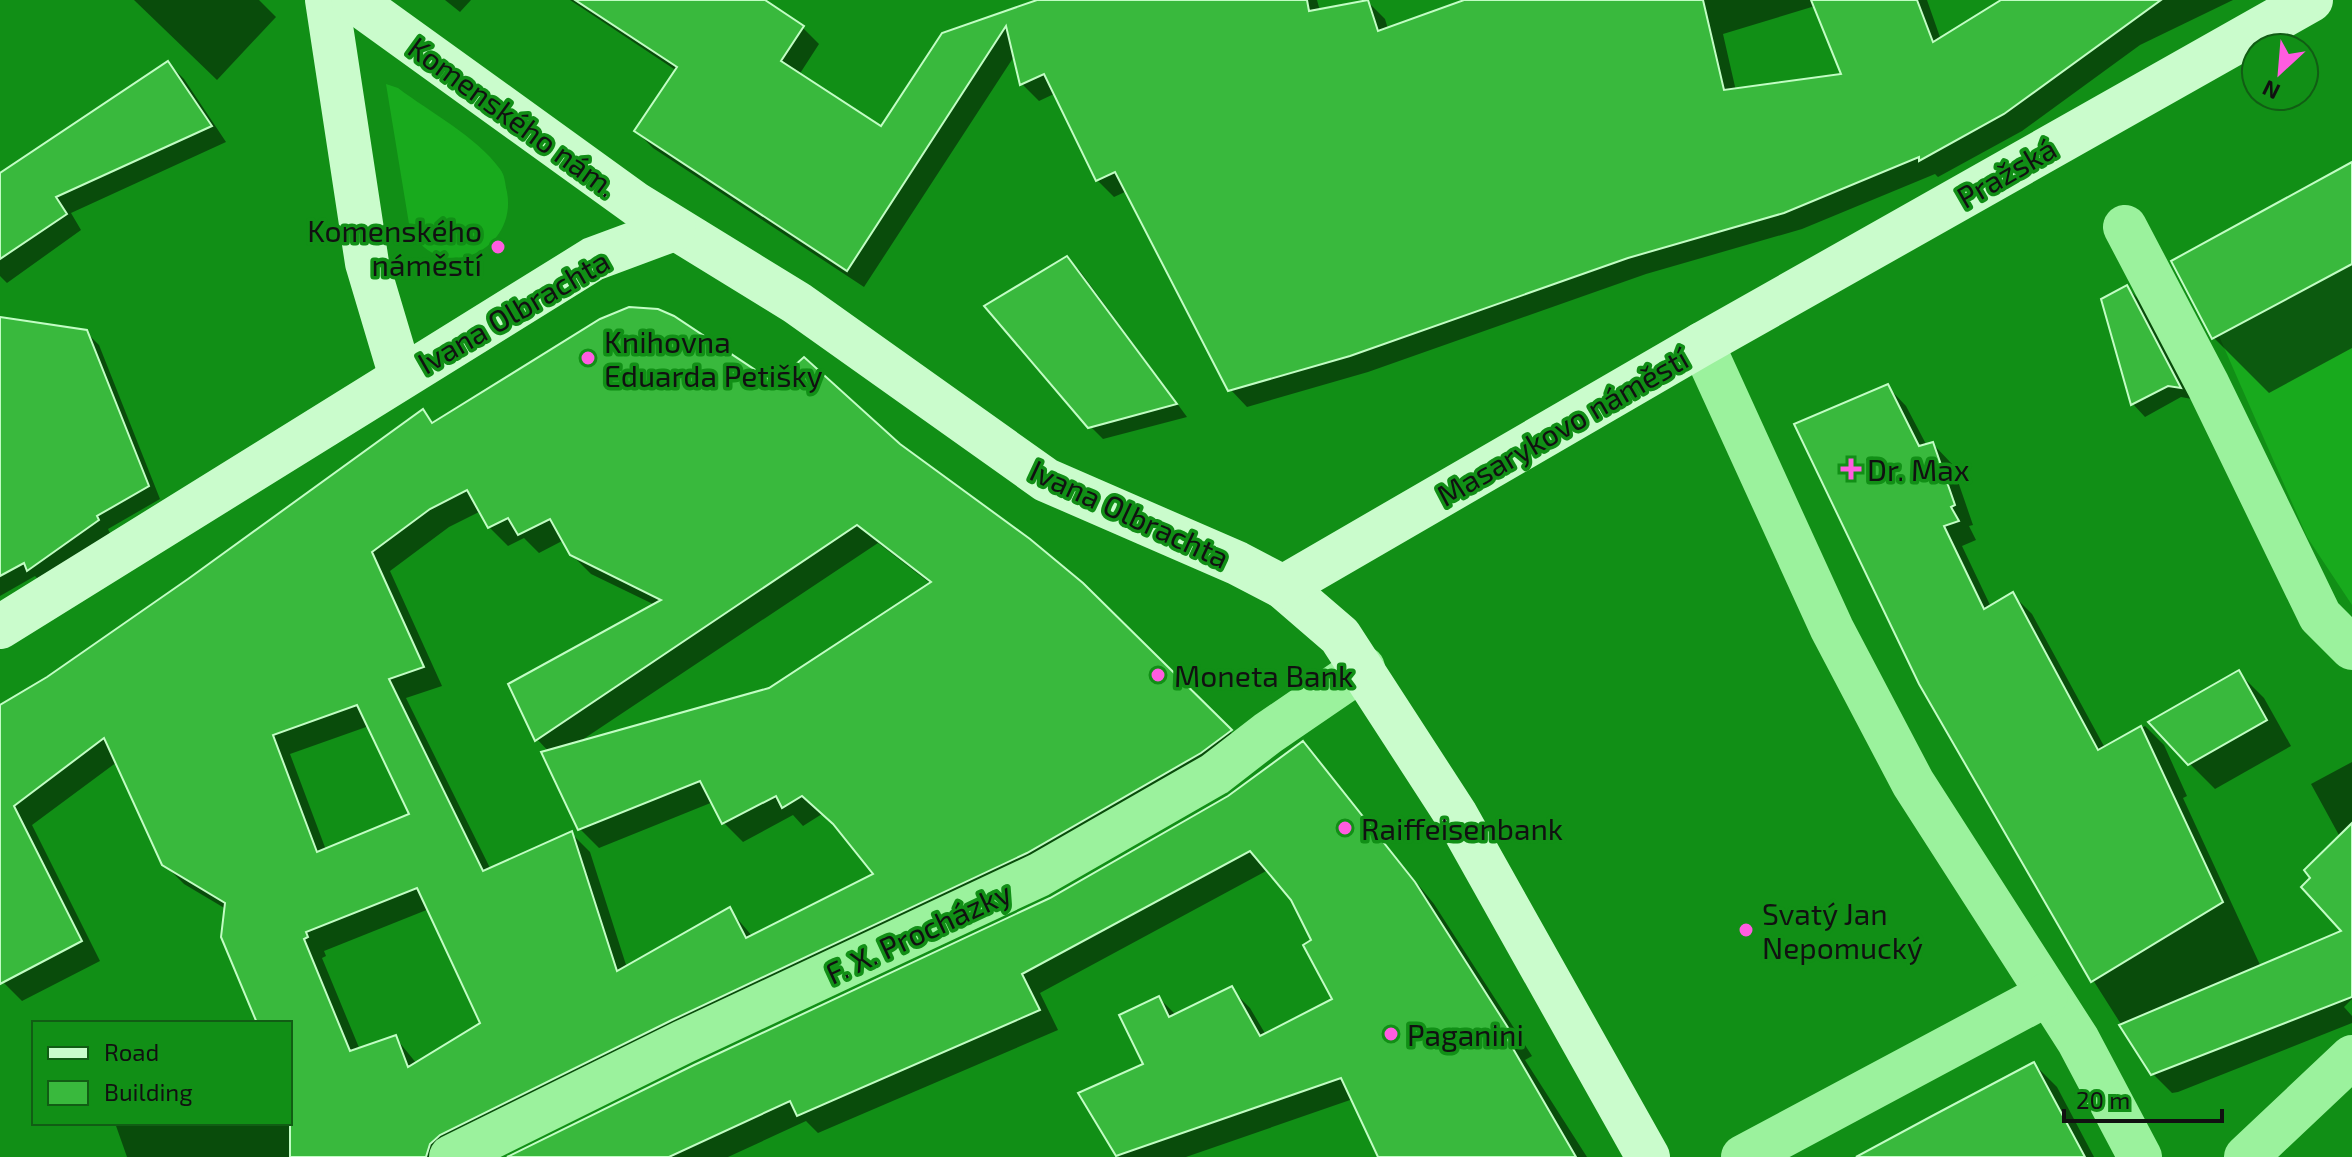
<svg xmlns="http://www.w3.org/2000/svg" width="2352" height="1157" font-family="'Exo 2',sans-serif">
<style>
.grass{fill:#18aa1d}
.shadow{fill:#0007;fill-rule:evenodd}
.building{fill:#39b93d;stroke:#c2fdc4;stroke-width:2;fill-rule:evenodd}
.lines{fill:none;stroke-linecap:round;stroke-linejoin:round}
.street{stroke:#9bf29d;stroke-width:44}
.secondary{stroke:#cafccc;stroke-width:44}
.poi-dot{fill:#ff5ce0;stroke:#118f16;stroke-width:3}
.labels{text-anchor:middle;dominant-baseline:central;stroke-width:7;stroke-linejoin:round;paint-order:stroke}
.street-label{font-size:30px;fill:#111;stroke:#118f16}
.poi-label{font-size:30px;fill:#111;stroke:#118f16;text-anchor:start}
</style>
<rect width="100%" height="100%" fill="#118f16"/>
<!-- grass -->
<g class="grass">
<path d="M386 84 398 88C431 113 476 136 500 169 505 175 505 184 507 192 518 250 441 286 410 230Z"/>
<path d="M2352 262V605L2307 537 2219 336Z"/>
</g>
<!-- shadow -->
<g class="shadow">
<path d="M134 0H259L276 17 217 80Z"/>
<path d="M445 0H471L460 12Z"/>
<path d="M570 0H761L802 27 819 44 799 75 882 129 944 35 1063 0H1317L1320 11 1368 2 1385 19 1388 29 1462 0H1927L1941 40 2005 0H2233L2140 45 2022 131 1938 177 1935 174 1802 229 1646 274 1368 372 1247 407 1230 389 1127 191 1114 197 1097 180 1056 93 1039 101 1022 84 1015 55 864 287 653 148 636 131 677 71ZM1815 6 1844 76 1736 91 1723 34Z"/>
<path d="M168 63 184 79 226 142 71 213 81 230 7 283 0 276V177Z"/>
<path d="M2352 164V348L2269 393 2214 338 2174 262Z"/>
<path d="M1067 258 1080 271 1187 417 1103 439 1090 426Z"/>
<path d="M2127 287 2139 300 2192 399 2181 397 2145 417 2133 404 2103 300Z"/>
<path d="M86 332 99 345 160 499 108 529 110 533 41 582 35 576 0 596V406Z"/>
<path d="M775 386 898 445 1081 584 1249 750 454 1157H127L115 1123H290V1023H259L226 909 184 884 164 864 117 762 32 825 100 961 22 1001 3 982 0 976V707L48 678 423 412 435 424ZM481 511 489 527 508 546 524 538 539 553 564 540 571 554 591 574 655 605 537 739 549 752 580 829 599 848 713 802 724 823 743 842 793 815 803 826 822 814 841 830 876 874 753 937 729 909 627 968 590 852 571 833 491 870 406 698 442 686 390 571 449 527ZM878 543 931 584 770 690 579 742ZM369 726 411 815 326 850 290 754ZM429 909 482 1024 417 1064 395 1037 360 1050 322 958 326 956 324 951Z"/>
<path d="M1887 386 1906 406 1927 446 1933 444 1952 464 1973 525 1969 526 1976 540 1962 546 1991 607 2013 595 2032 614 2105 748 2145 726 2164 745 2187 796 2183 798 2261 967 2344 932 2340 837 2311 784 2352 762V999L2344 1007 2352 1016V1023L2178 1092 2172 1093 2152 1073 2093 980Z"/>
<path d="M2239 673 2264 698 2291 746 2215 789 2190 764Z"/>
<path d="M1303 744 1434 904 1532 1056 1525 1060 1587 1157H1380L1353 1099 1186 1157H1119L1146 1065 1159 998 1176 1015 1231 989 1250 1008 1266 1035 1335 1000 1314 941 1292 899 1268 870 1040 993 1058 1030 818 1133 806 1121 728 1157H512L1051 899 1229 797Z"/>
<path d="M2034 1064 2057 1087 2094 1157H1859Z"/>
</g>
<!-- building -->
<g class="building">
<path d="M575 0H765L804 26 781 61 881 126 942 33 1037 0H1307L1309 11 1368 0 1378 31 1464 0H1703L1724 90 1841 74 1811 0H1917L1933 42 2001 0H2161L2004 114 1919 161V157L1784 213 1628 258 1350 356 1228 391 1115 172 1096 181 1044 74 1020 85 1006 26 847 271 634 131 677 67Z"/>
<path d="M168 61 212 126 56 197 67 214 0 259V173Z"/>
<path d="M2352 162V264L2212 339 2171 261Z"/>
<path d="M1067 256 1177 404 1088 428 984 306Z"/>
<path d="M2127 285 2181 388 2168 386 2131 405 2101 299Z"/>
<path d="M629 307 658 309 674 316 775 383 804 357 900 444 1030 539 1083 583 1232 730 1201 753 1027 853 672 1020 440 1135 430 1144 426 1157H290V1023H257L221 937 225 903 162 865 104 738 14 806 82 941 0 984V705L47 677 188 579 423 409 432 423 600 319ZM467 490 488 528 508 518 518 535 550 519 570 555 661 600 508 684 535 741 857 525 931 582 769 688 541 752 578 830 700 781 722 824 776 796 782 808 802 796 833 824 873 874 746 938 730 907 617 971 572 831 483 871 389 679 424 667 372 552 430 509ZM357 705 409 814 317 852 273 735ZM417 888 480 1023 408 1067 396 1035 350 1051 304 939 308 937 306 932Z"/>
<path d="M0 317 87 330 149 486 97 516 99 520 27 571 24 563 0 576Z"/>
<path d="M1888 384 1919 446 1933 442 1955 505 1951 507 1959 521 1944 526 1984 609 2013 592 2098 750 2141 726 2223 902 2091 982 1919 684 1794 424Z"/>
<path d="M2239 670 2267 720 2188 765 2148 722Z"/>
<path d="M1303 741 1415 882 1514 1037 1508 1040 1576 1157H1378L1341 1078 1116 1156 1078 1093 1143 1064 1119 1015 1159 996 1169 1017 1232 986 1260 1036 1332 999 1303 945 1311 940 1291 900 1250 851 1022 974 1040 1010 797 1116 790 1101 669 1157H507L694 1065 1050 898 1228 796Z"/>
<path d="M2352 823V997L2151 1075 2119 1025 2341 931 2301 887 2310 878 2304 870Z"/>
<path d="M2034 1062 2085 1157H1856L1932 1116Z"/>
</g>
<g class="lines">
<!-- street -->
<g class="street">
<path d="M2125 227 2208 385 2320 616 2352 648"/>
<path d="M1702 344 1832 629 1913 783 2078 1040 2140 1157"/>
<path d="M451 1157 683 1042 1039 875 1215 774 1268 733 1363 668"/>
<path d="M1743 1157 2046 995"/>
<path d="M2246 1157 2352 1057"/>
</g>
<!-- secondary -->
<g class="secondary">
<path d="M327 0 367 263 401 377"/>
<path d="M353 0 636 204 797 303 1046 480 1237 563 1283 587 1340 636 1456 815 1648 1157"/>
<path d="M1283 587 1702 344 2311 0"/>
<path d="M0 627 593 259 674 229"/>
</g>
</g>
<!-- markers -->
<g class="poi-dot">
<circle cx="498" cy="247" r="8"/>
<circle cx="588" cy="358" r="8"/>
<path d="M1847 457h8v8h8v8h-8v8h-8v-8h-8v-8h8z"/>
<circle cx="1158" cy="675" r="8"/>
<circle cx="1345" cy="828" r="8"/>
<circle cx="1746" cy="930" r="8"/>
<circle cx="1391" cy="1034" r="8"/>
</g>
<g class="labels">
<!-- street labels -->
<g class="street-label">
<text transform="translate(513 116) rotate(36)">Komenského nám.</text>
<text transform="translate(2006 172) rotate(-30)">Pražská</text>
<text transform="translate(513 311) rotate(-30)">Ivana Olbrachta</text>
<text transform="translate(1562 426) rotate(-30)">Masarykovo náměstí</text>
<text transform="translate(1130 513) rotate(25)">Ivana Olbrachta</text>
<text transform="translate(918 932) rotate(-25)">F. X. Procházky</text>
</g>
<!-- poi labels -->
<g class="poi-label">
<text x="482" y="230" text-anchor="end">Komenského<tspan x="482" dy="34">náměstí</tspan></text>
<text x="604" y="341">Knihovna<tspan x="604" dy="34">Eduarda Petišky</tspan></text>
<text x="1867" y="469">Dr. Max</text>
<text x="1174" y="675">Moneta Bank</text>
<text x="1361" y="828">Raiffeisenbank</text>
<text x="1762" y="913">Svatý Jan<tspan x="1762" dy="34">Nepomucký</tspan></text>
<text x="1407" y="1034">Paganini</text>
</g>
</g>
<!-- legend -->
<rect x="32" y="1021" width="260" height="104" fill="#118f16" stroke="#115d14" stroke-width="2"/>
<rect x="48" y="1047" width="40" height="12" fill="#cafccc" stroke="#115d14" stroke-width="2"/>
<text x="104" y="1061" font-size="24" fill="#111111">Road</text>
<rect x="48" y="1081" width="40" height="24" fill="#39b93d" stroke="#115d14" stroke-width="2"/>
<text x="104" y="1101" font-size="24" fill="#111111">Building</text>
<!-- north arrow -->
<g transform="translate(2280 72) rotate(206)"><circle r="38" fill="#118f16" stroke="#115d14" stroke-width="2"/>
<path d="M0-6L14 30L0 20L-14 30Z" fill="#ff5ce0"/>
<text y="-12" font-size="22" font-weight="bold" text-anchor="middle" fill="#111111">N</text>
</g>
<!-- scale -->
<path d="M2064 1109v12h158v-12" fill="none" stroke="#111111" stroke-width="4"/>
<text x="2076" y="1109" font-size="24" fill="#111111" stroke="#118f16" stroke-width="6" paint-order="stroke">20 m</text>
</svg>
